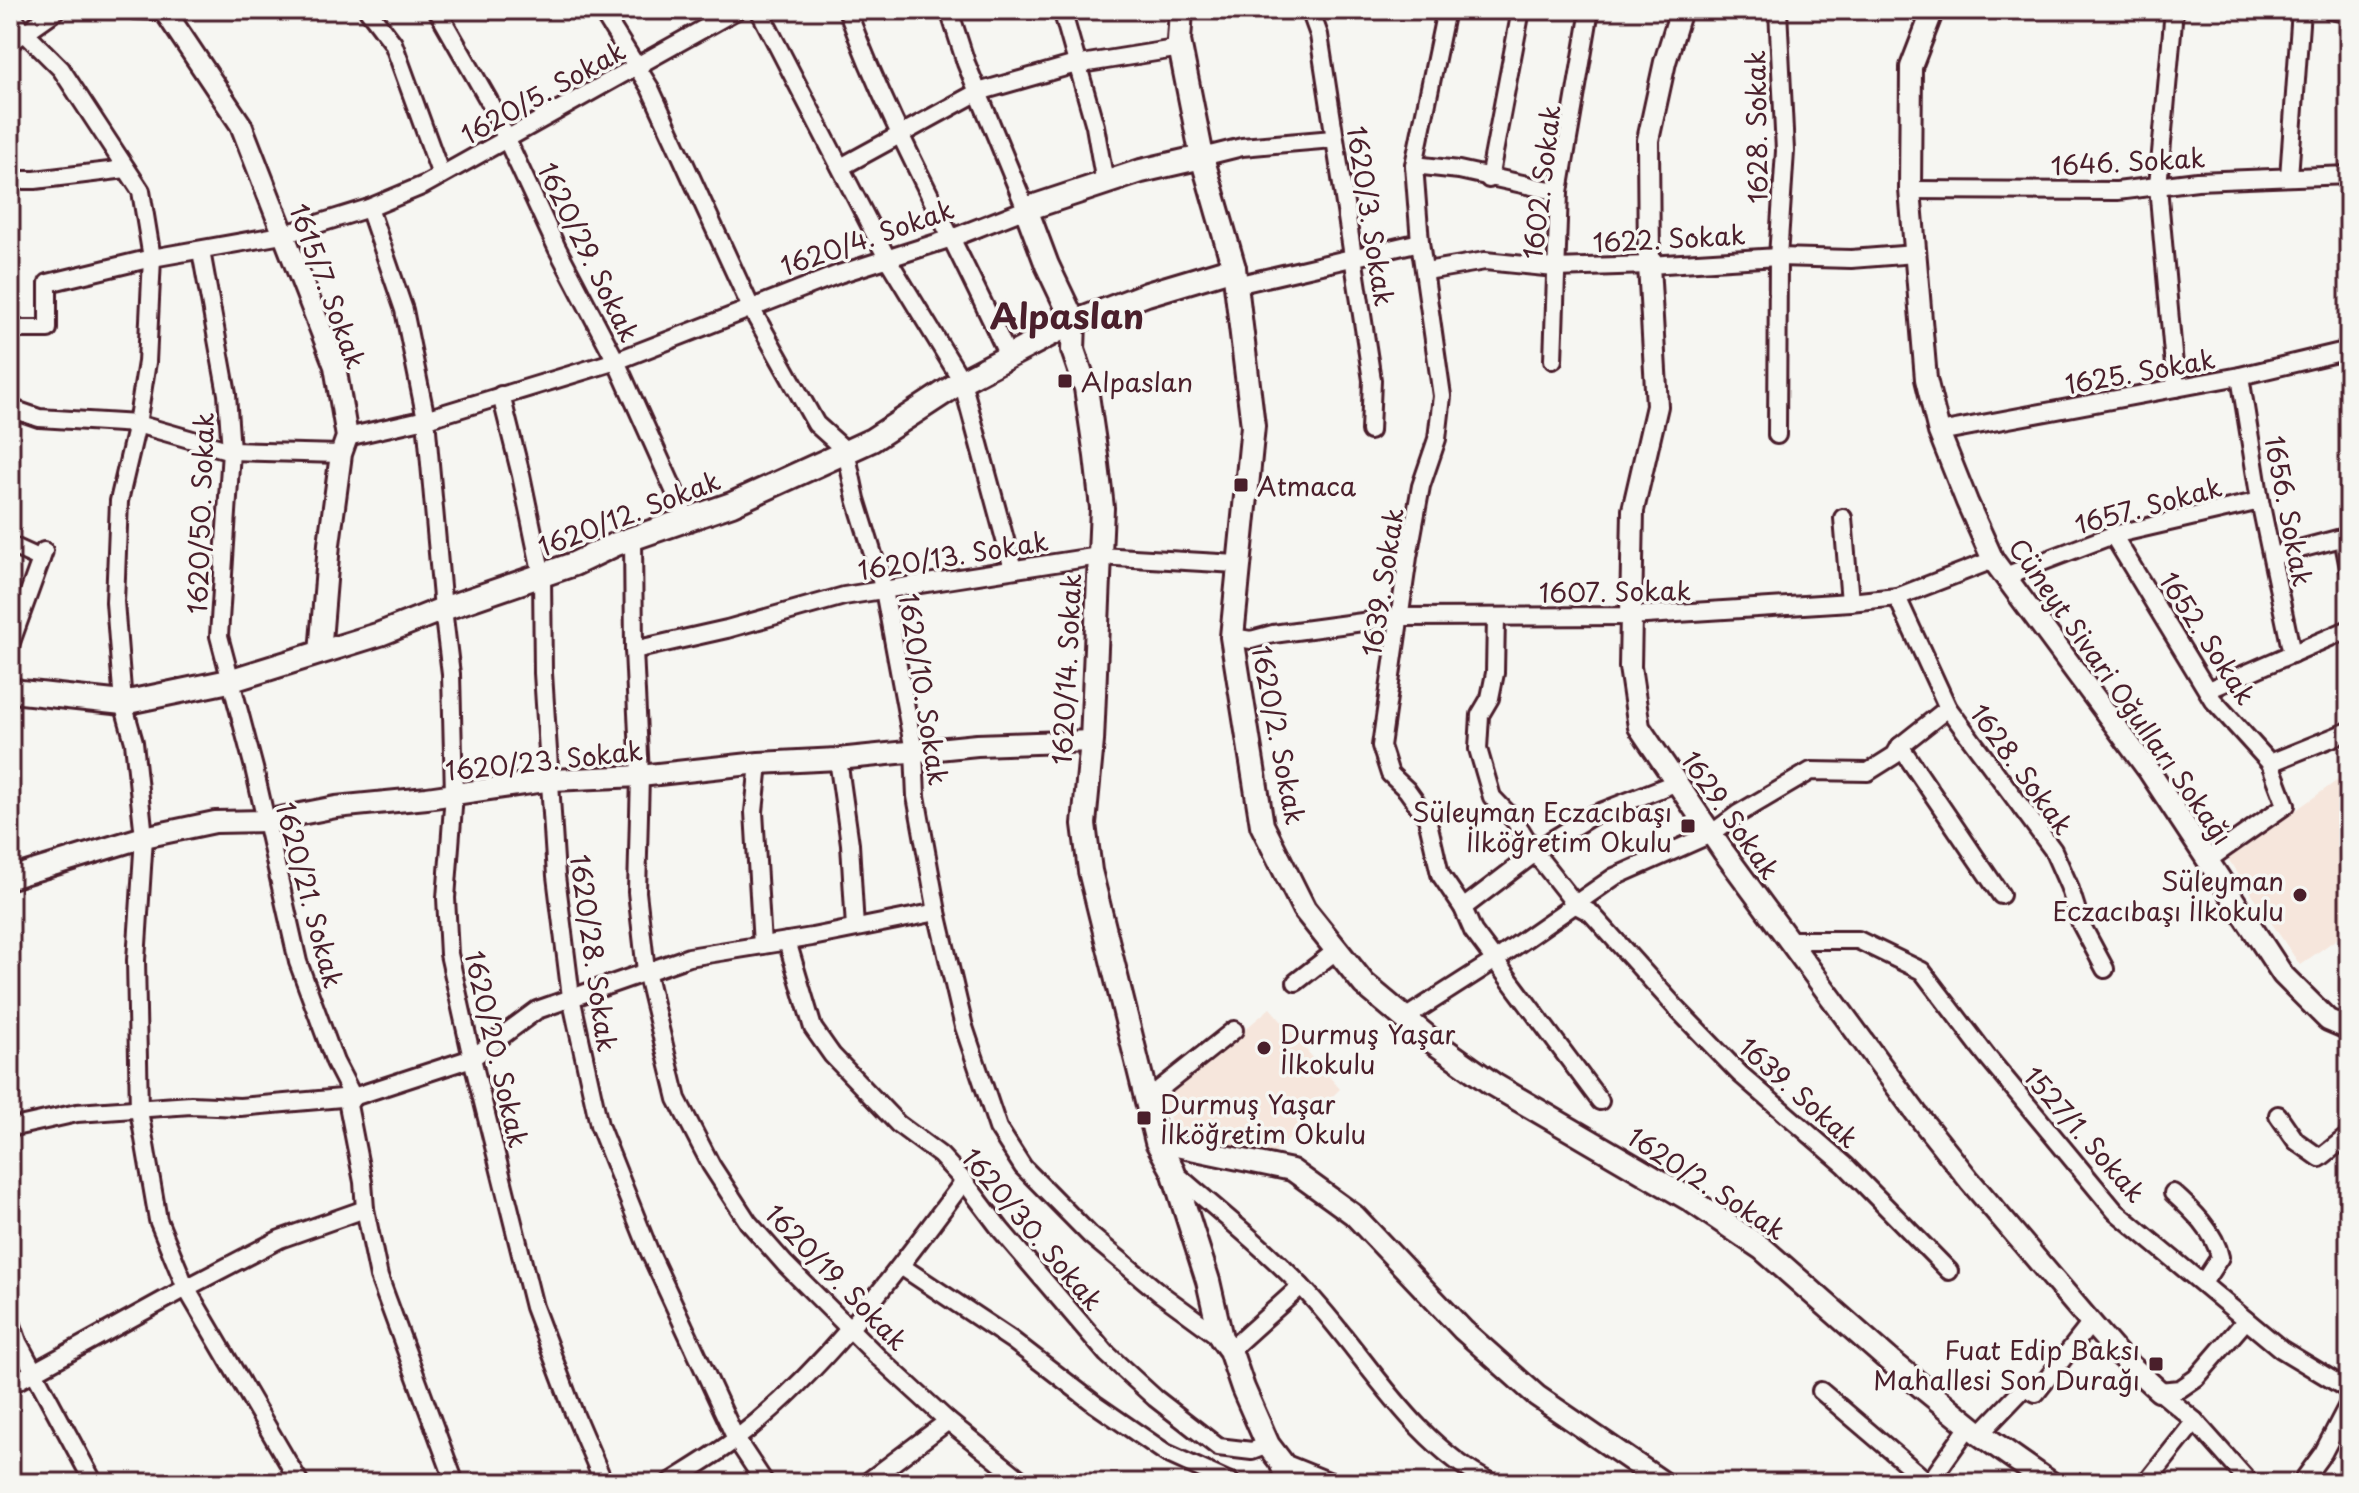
<svg xmlns="http://www.w3.org/2000/svg" width="2359" height="1493" font-family="'Playpen Sans',sans-serif">
<style>
.built{fill:#f6e6dc}
.lines{fill:none;stroke-linecap:round;stroke-linejoin:round}
.minor-casing{stroke:#4a1f2b;stroke-width:22}
.tertiary-casing{stroke:#4a1f2b;stroke-width:26}
.secondary-casing{stroke:#4a1f2b;stroke-width:28}
.minor{stroke:#f6f6f2;stroke-width:16}
.tertiary{stroke:#f6f6f2;stroke-width:20}
.secondary{stroke:#f6f6f2;stroke-width:22}
.poi-dot{fill:#4a1f2b;stroke:#f6f6f2;stroke-width:3}
.labels{text-anchor:middle;dominant-baseline:central;stroke-width:7;stroke-linejoin:round;paint-order:stroke}
.street-label{font-size:26px;fill:#4a1f2b;stroke:#f6f6f2}
.poi-label{font-size:26px;fill:#4a1f2b;stroke:#f6f6f2;text-anchor:start}
.district-label{font-size:34px;font-weight:bold;fill:#4a1f2b;stroke:#f6f6f2}
</style>
<rect width="100%" height="100%" fill="#f6f6f2"/>
<filter id="ink" filterUnits="userSpaceOnUse"><feTurbulence type="fractalNoise" baseFrequency=".0125" numOctaves="2"/><feDisplacementMap in="SourceGraphic" scale="16" xChannelSelector="R" yChannelSelector="G"/><feConvolveMatrix kernelMatrix="1 2 1 2 8 2 1 2 1" color-interpolation-filters="sRGB"/></filter>
<g filter="url(#ink)">
<!-- built -->
<g class="built">
<path d="M2349 772V930L2300 965 2228 859Z"/>
<path d="M1270 1008 1340 1089 1271 1157 1194 1137 1172 1125 1163 1100Z"/>
</g>
<g class="lines">
<defs>
<g id="minor">
<path d="M135 10 164 11"/>
<path d="M368 10 393 43 441 175"/>
<path d="M437 10 489 101 557 248 616 361 687 519"/>
<path d="M601 10 650 88 752 310 816 424 846 451 856 499 884 590 914 751 916 796 937 912 964 1027 998 1128 1023 1167 1090 1235 1161 1294 1221 1338"/>
<path d="M759 10 887 258 962 381 1013 569"/>
<path d="M847 10C891 129 956 241 1008 356"/>
<path d="M1062 10 1095 126 1105 183"/>
<path d="M1310 10 1319 35 1372 380 1370 431"/>
<path d="M1446 10 1414 165 1420 242 1442 396 1437 439 1421 486 1408 557 1381 746 1390 774 1407 790 1427 818 1440 874 1463 908 1473 931 1600 1101"/>
<path d="M2174 10 2158 186 2176 388"/>
<path d="M2331 10 2349 14"/>
<path d="M10 13 25 33 61 69 141 191 152 258 147 362 137 424 119 501 115 602 123 703 134 742 144 837 136 960 139 1110 158 1220 186 1288 300 1483"/>
<path d="M10 43 57 10"/>
<path d="M1202 157 1242 147 1333 139"/>
<path d="M1414 165 1459 170 1559 192"/>
<path d="M841 167 978 92 1069 66 1181 48"/>
<path d="M2289 177 2301 10"/>
<path d="M1489 179 1521 10"/>
<path d="M10 180H35L126 169"/>
<path d="M1910 190 2117 191 2197 181 2349 175"/>
<path d="M369 208 404 310 426 419 443 609 451 674 454 794 446 898 449 954 472 1058 534 1307 574 1413 604 1483"/>
<path d="M201 251 227 394 231 451 219 636 254 768 298 962 335 1062 353 1097 348 1105 363 1182 365 1209 379 1277 455 1483"/>
<path d="M1426 271 1485 261 1555 268 1649 265 1778 257 1851 259 1915 254"/>
<path d="M1236 285 1420 242"/>
<path d="M10 329H48V283L152 258 282 235 369 208 424 185 737 10"/>
<path d="M1553 360 1559 192 1590 10"/>
<path d="M2240 376 2260 501 2292 654"/>
<path d="M501 395 521 475 542 576 543 673 556 876 571 997 599 1125 650 1253 736 1439 765 1483"/>
<path d="M10 408 39 418 137 424 231 451 341 454"/>
<path d="M1939 432 2240 376 2349 350"/>
<path d="M1777 435 1778 257 1785 151 1778 10"/>
<path d="M347 437 426 419 616 361 839 274 952 238 1026 209 966 63 949 10"/>
<path d="M1843 518 1850 602"/>
<path d="M2113 535 2213 700 2270 763"/>
<path d="M2343 538 2349 568"/>
<path d="M633 539 634 650 640 776 637 892 646 971 677 1099 711 1165 748 1222 785 1264 877 1356 948 1421 1025 1483"/>
<path d="M10 545 41 559"/>
<path d="M2273 556 2349 536"/>
<path d="M2005 576 2113 535 2260 501"/>
<path d="M1897 597 1948 708 2053 850 2069 886 2081 924 2105 969"/>
<path d="M1496 617 1495 673 1490 698 1480 715 1478 749 1492 797 1515 821 1535 853 1576 905 1591 913 1679 1011 1740 1074 1845 1165 1949 1271"/>
<path d="M1232 637 1251 640 1273 634 1400 617 1630 616 1850 602 1897 597 1993 560"/>
<path d="M10 645 44 551"/>
<path d="M634 650 727 629 844 596 1099 556 1237 564"/>
<path d="M2208 690 2349 629"/>
<path d="M1900 746 2001 895"/>
<path d="M838 759 850 844 855 928"/>
<path d="M759 763 754 812 762 945"/>
<path d="M2208 860 2286 805 2270 763 2349 731"/>
<path d="M1463 908 1552 840 1593 815 1675 783"/>
<path d="M1787 940H1858L1922 971 1986 1055 2115 1211 2281 1349 2349 1390"/>
<path d="M787 941 813 1028 832 1055 898 1124 940 1155 964 1181 1001 1230 1107 1354 1155 1398 1218 1447 1252 1451 1268 1445"/>
<path d="M1296 982 1337 950"/>
<path d="M1405 1018 1494 961 1614 877 1711 834 1738 814 1811 771 1868 772 1895 755 1900 746 1948 708"/>
<path d="M1146 1100 1234 1030"/>
<path d="M2278 1115 2296 1141 2320 1158 2349 1135"/>
<path d="M10 1128 77 1113 191 1105 240 1107 353 1097 472 1058 537 1010 689 957 812 937 937 912"/>
<path d="M1174 1172C1217 1210 1263 1246 1302 1287 1364 1351 1409 1442 1492 1483"/>
<path d="M2173 1193C2192 1210 2215 1232 2220 1257L2203 1283"/>
<path d="M901 1266 1012 1340 1095 1404 1166 1453 1232 1483"/>
<path d="M10 1319 18 1342 94 1483"/>
<path d="M1230 1350 1301 1286"/>
<path d="M10 1385 186 1288 280 1239 365 1209"/>
<path d="M1821 1391 1929 1483"/>
<path d="M2159 1391 2195 1421 2250 1483"/>
<path d="M2159 1391 2180 1389 2196 1378 2246 1320"/>
<path d="M1980 1434 2025 1387 2036 1393 2091 1323"/>
<path d="M1281 1462 1333 1483"/>
<path d="M669 1483C691 1469 715 1455 736 1439 828 1368 895 1273 964 1181"/>
<path d="M866 1483 948 1421"/>
<path d="M1929 1483 1970 1425"/>
<path d="M2146 1483 2195 1421"/>
<path d="M2301 1483 2323 1453 2349 1403"/>
</g>
<g id="tertiary">
<path d="M164 10 241 125 335 366 347 437 341 454 329 544 320 653"/>
<path d="M1681 10 1665 62 1648 140 1649 265 1657 406 1633 510 1630 667 1639 727 1723 851 1916 1113 1970 1181 2091 1323 2118 1354 2159 1391"/>
<path d="M1933 10 1911 67 1910 190 1926 379 1939 432 1967 502 1993 560 2149 771 2283 975 2328 1020 2349 1029"/>
<path d="M10 17 12 16"/>
<path d="M10 878 144 837 215 822 265 821 336 807 427 798 552 780 640 776 759 763 838 759 977 745 1092 741"/>
<path d="M1157 1142 1292 1170 1354 1215 1463 1330 1537 1396 1664 1483"/>
</g>
<g id="secondary">
<path d="M1181 10 1179 41 1202 157 1234 268 1253 426 1232 637 1262 825 1304 909 1364 984 1432 1041 1494 1085 1689 1199 1763 1249 1888 1359 1980 1434 2050 1483"/>
<path d="M1202 157 1141 171 1026 209 1047 265 1074 322 1073 350 1086 388 1096 456 1102 508 1092 741 1084 824 1090 871 1157 1142 1173 1171 1208 1281 1221 1338 1230 1350 1243 1388 1268 1445 1281 1462 1289 1483"/>
<path d="M10 689 21 692 123 703 229 681 380 634 443 609 574 564 616 544 732 504 872 440 962 381 1074 322 1147 294 1234 268"/>
</g>
</defs>
<!-- minor casing -->
<use href="#minor" class="minor-casing"/>
<!-- tertiary casing -->
<use href="#tertiary" class="tertiary-casing"/>
<!-- secondary casing -->
<use href="#secondary" class="secondary-casing"/>
<!-- minor -->
<use href="#minor" class="minor"/>
<!-- tertiary -->
<use href="#tertiary" class="tertiary"/>
<!-- secondary -->
<use href="#secondary" class="secondary"/>
</g>
</g>
<!-- markers -->
<g class="poi-dot">
<rect x="1057" y="373" width="16" height="16" rx="4"/>
<rect x="1233" y="477" width="16" height="16" rx="4"/>
<rect x="1680" y="818" width="16" height="16" rx="4"/>
<circle cx="2300" cy="895" r="8"/>
<circle cx="1264" cy="1048" r="8"/>
<rect x="1136" y="1110" width="16" height="16" rx="4"/>
<rect x="2148" y="1356" width="16" height="16" rx="4"/>
</g>
<g class="labels">
<!-- street labels -->
<g class="street-label">
<text transform="translate(543 92) rotate(-29)">1620/5. Sokak</text>
<text transform="translate(1756 127) rotate(-91)">1628. Sokak</text>
<text transform="translate(2128 161) rotate(-3)">1646. Sokak</text>
<text transform="translate(1541 182) rotate(-83)">1602. Sokak</text>
<text transform="translate(1371 216) rotate(81)">1620/3. Sokak</text>
<text transform="translate(867 237) rotate(-19)">1620/4. Sokak</text>
<text transform="translate(1669 238) rotate(-3)">1622. Sokak</text>
<text transform="translate(589 252) rotate(64)">1620/29. Sokak</text>
<text transform="translate(328 286) rotate(70)">1615/7. Sokak</text>
<text transform="translate(2140 371) rotate(-10)">1625. Sokak</text>
<text transform="translate(2148 505) rotate(-15)">1657. Sokak</text>
<text transform="translate(2289 511) rotate(79)">1656. Sokak</text>
<text transform="translate(200 513) rotate(-88)">1620/50. Sokak</text>
<text transform="translate(629 513) rotate(-21)">1620/12. Sokak</text>
<text transform="translate(953 555) rotate(-9)">1620/13. Sokak</text>
<text transform="translate(1382 582) rotate(-81)">1639. Sokak</text>
<text transform="translate(1615 591) rotate(-1)">1607. Sokak</text>
<text transform="translate(2208 638) rotate(57)">1652. Sokak</text>
<text transform="translate(1066 669) rotate(-87)">1620/14. Sokak</text>
<text transform="translate(924 689) rotate(81)">1620/10. Sokak</text>
<text transform="translate(2121 691) rotate(55)">Cüneyt Sivari Oğulları Sokağı</text>
<text transform="translate(1279 735) rotate(79)">1620/2. Sokak</text>
<text transform="translate(544 760) rotate(-6)">1620/23. Sokak</text>
<text transform="translate(2022 769) rotate(54)">1628. Sokak</text>
<text transform="translate(1731 815) rotate(55)">1629. Sokak</text>
<text transform="translate(310 895) rotate(75)">1620/21. Sokak</text>
<text transform="translate(594 953) rotate(82)">1620/28. Sokak</text>
<text transform="translate(497 1049) rotate(77)">1620/20. Sokak</text>
<text transform="translate(1799 1092) rotate(42)">1639. Sokak</text>
<text transform="translate(2085 1134) rotate(49)">1527/1. Sokak</text>
<text transform="translate(1707 1183) rotate(33)">1620/2. Sokak</text>
<text transform="translate(1033 1229) rotate(50)">1620/30. Sokak</text>
<text transform="translate(837 1277) rotate(46)">1620/19. Sokak</text>
</g>
<!-- poi labels -->
<g class="poi-label">
<text x="1081" y="381">Alpaslan</text>
<text x="1257" y="485">Atmaca</text>
<text x="1672" y="811" text-anchor="end">Süleyman Eczacıbaşı<tspan x="1672" dy="30">İlköğretim Okulu</tspan></text>
<text x="2284" y="880" text-anchor="end">Süleyman<tspan x="2284" dy="30">Eczacıbaşı İlkokulu</tspan></text>
<text x="1280" y="1033">Durmuş Yaşar<tspan x="1280" dy="30">İlkokulu</tspan></text>
<text x="1160" y="1103">Durmuş Yaşar<tspan x="1160" dy="30">İlköğretim Okulu</tspan></text>
<text x="2140" y="1349" text-anchor="end">Fuat Edip Baksı<tspan x="2140" dy="30">Mahallesi Son Durağı</tspan></text>
</g>
<!-- district labels -->
<g class="district-label">
<text x="1067" y="315">Alpaslan</text>
</g>
</g>
<!-- margin -->
<rect width="2359" height="1493" fill="none" stroke="#f6f6f2" stroke-width="40"/>
<rect x="20" y="20" width="2319" height="1453" fill="none" stroke="#4a1f2b" stroke-width="3" filter="url(#ink)"/>
</svg>
